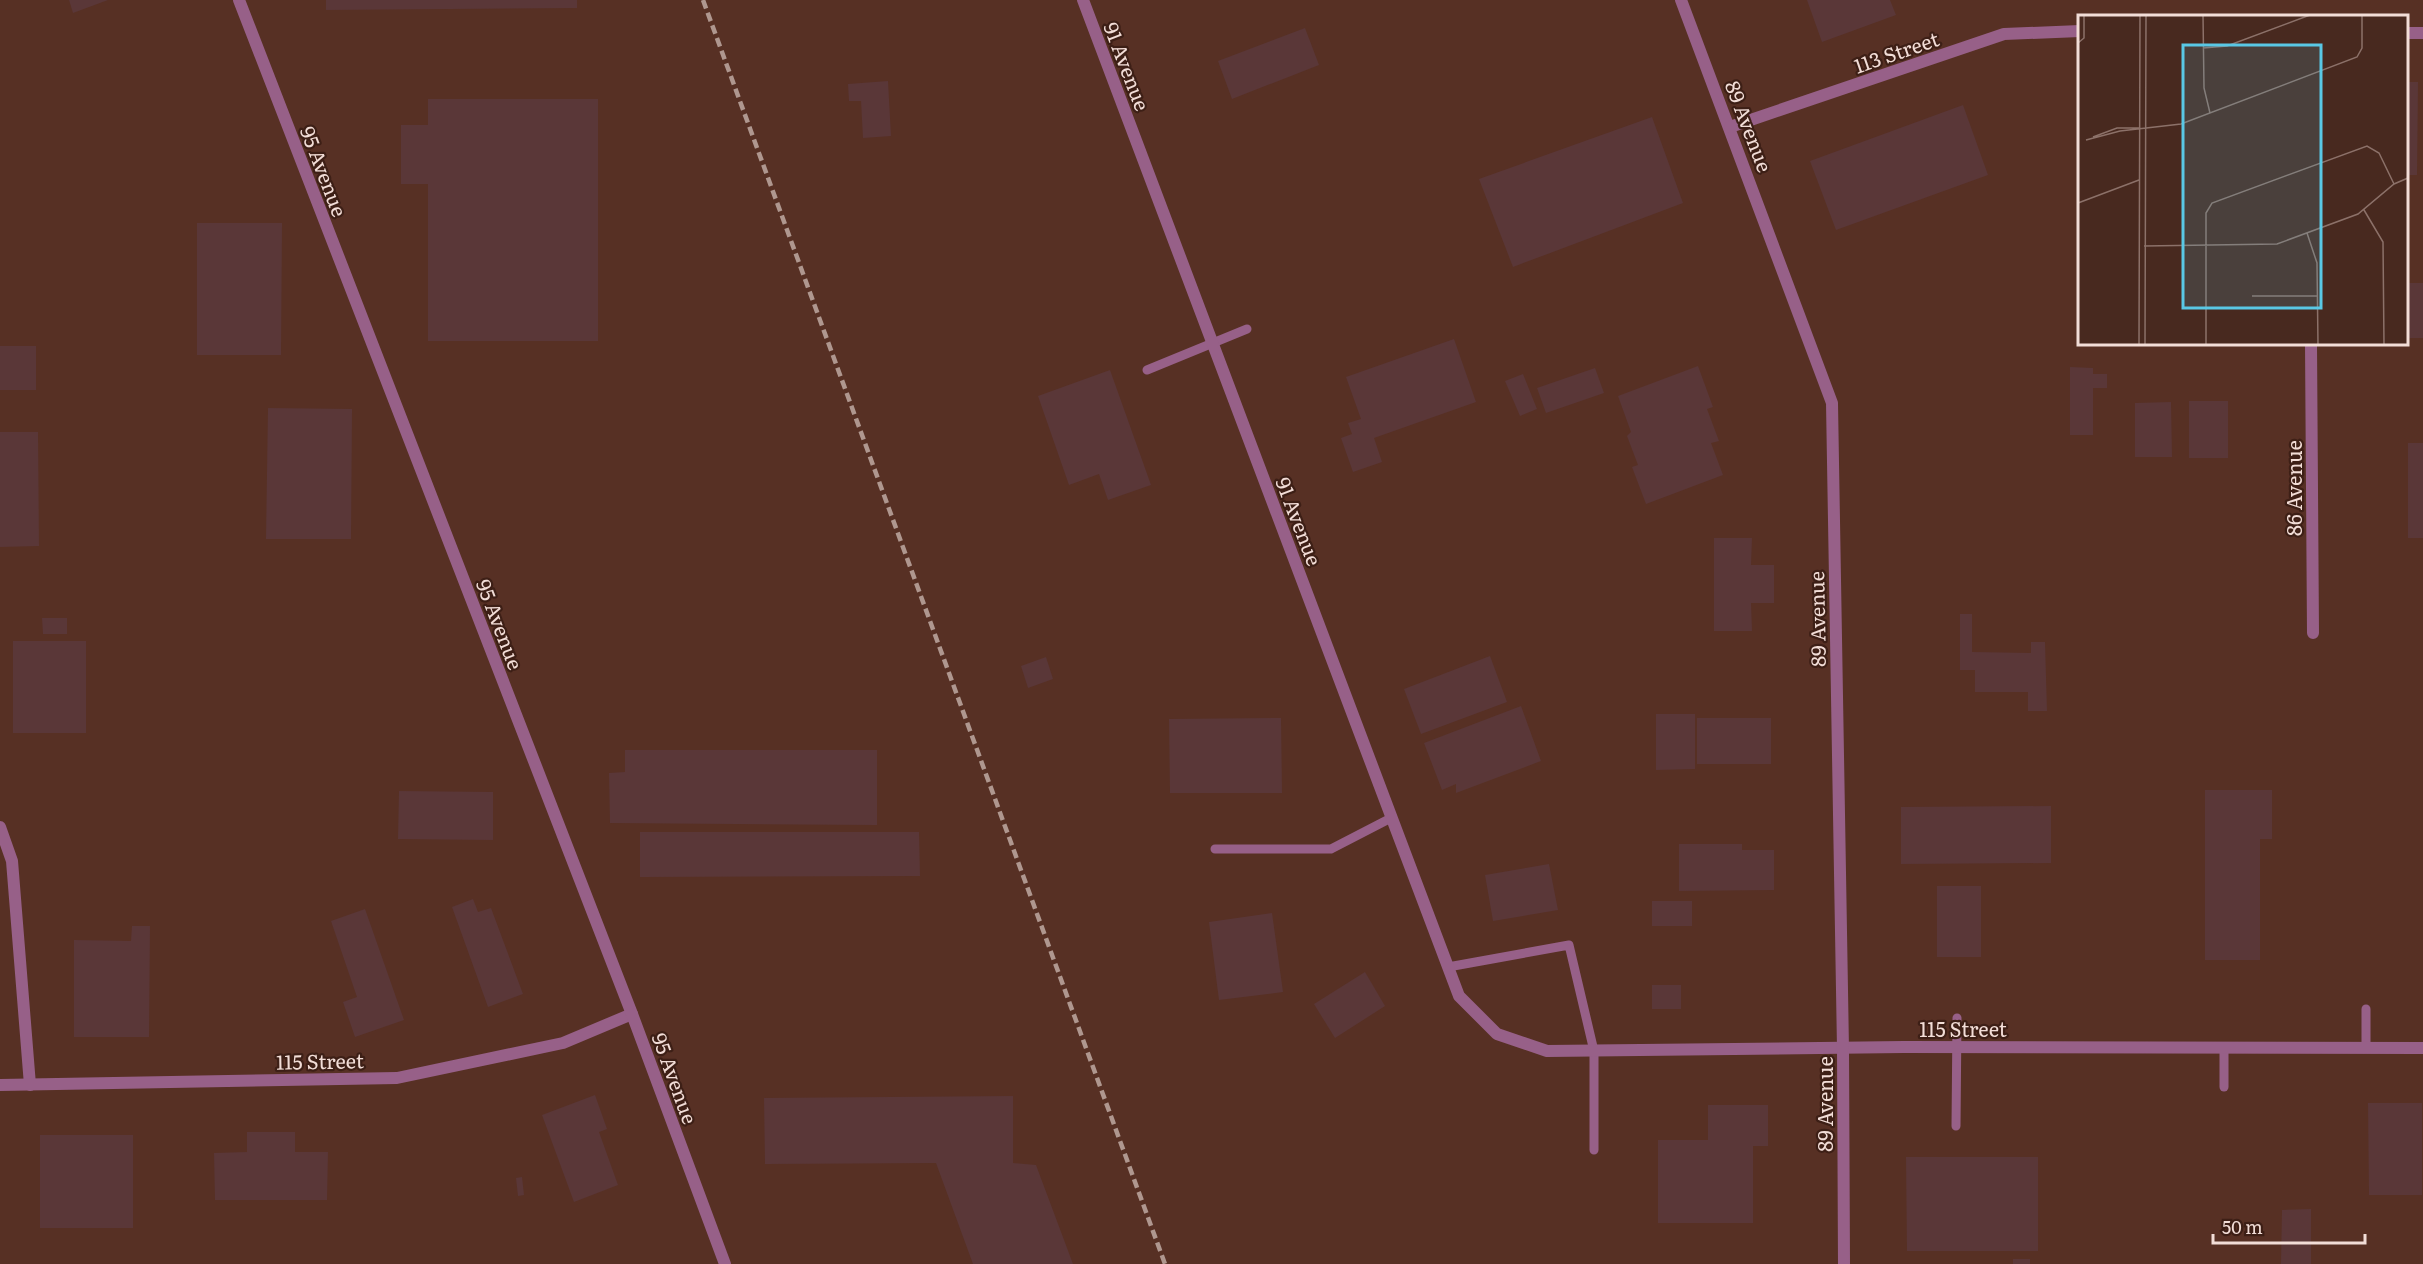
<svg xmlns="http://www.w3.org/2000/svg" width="2423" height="1264" font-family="Literata,serif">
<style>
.built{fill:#573024;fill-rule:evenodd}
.building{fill:#5a3738}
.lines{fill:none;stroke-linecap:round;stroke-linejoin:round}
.service{stroke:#976088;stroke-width:9}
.minor{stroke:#976088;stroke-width:12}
.tertiary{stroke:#976088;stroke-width:12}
.rail{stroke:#af978f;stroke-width:4.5;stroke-dasharray:9 4.5;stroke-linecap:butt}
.labels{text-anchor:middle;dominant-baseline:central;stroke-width:4.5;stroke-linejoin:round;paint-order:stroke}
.street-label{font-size:20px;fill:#f2ddd7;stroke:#3d1f16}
.inset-road{fill:none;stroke:#8c7169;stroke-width:1.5}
.view{fill:#59c8e5;fill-opacity:0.15;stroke:#59c8e5;stroke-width:3}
.inset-edge{fill:none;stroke:#f2ddd7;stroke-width:3}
</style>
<rect width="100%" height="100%" fill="#48291f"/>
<!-- built -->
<path class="built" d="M0 0H2423V1264H0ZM2080 16H2406V344H2080Z"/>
<!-- building -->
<g class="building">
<path d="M69 0H108L73 13Z"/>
<path d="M326 0H577V8L326 10Z"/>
<path d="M1807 0H1890L1896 15 1822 42Z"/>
<path d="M1305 28 1319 65 1232 99 1218 61Z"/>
<path d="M888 81 891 136 863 138 861 101H849L848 84Z"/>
<path d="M2406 82H2418L2417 175H2406Z"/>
<path d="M428 99H598V341H428V184H401V125H428Z"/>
<path d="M1963 105 1988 175 1836 230 1810 161Z"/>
<path d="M1652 117 1683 203 1513 267 1479 179Z"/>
<path d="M197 223H282L281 355H197Z"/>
<rect x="2406" y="283" width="17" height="55"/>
<path d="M1454 339 1476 402 1374 438 1382 462 1353 472 1341 438 1352 434 1348 423 1361 419 1346 377Z"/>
<rect x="0" y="346" width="36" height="44"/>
<path d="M1698 366 1713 407 1707 409 1719 441 1711 443 1723 475 1646 504 1632 467 1638 465 1627 436 1631 432 1618 396Z"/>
<path d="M2070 367 2093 368V374H2107V388H2093V435H2070Z"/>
<path d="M1595 368 1604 393 1546 413 1537 388Z"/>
<path d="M1110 370 1151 485 1108 500 1099 474 1069 485 1038 396Z"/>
<path d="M1523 374 1537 409 1520 416 1505 381Z"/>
<rect x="2189" y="401" width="39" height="57"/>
<path d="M2171 402 2172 457H2135V403Z"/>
<path d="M268 408 352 409 351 539H266Z"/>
<path d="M0 432H38L39 546 0 547Z"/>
<rect x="2408" y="443" width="15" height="95"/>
<path d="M1714 538H1752L1751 565H1774V603H1751L1752 631H1714Z"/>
<path d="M1960 614H1972V652L2031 653V642H2045L2047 711H2028V692H1975V670H1960Z"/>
<path d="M42 618H67V634H43Z"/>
<rect x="13" y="641" width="73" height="92"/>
<path d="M1490 656 1507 702 1421 734 1404 689Z"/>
<path d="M1046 657 1053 679 1028 688 1021 666Z"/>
<path d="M1521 706 1541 761 1456 793V784L1442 790 1424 743Z"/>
<path d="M1656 714H1695V769L1656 770Z"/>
<path d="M1281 718 1282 793H1170L1169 719Z"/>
<rect x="1697" y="718" width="74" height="46"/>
<path d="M625 750H877V825L610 823 609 773 625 772Z"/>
<path d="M2205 790H2272V839H2260V960H2205Z"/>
<path d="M399 791 493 792V840L398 839Z"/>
<path d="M2051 806V863L1901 864V807Z"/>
<path d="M640 832H919L920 876 640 877Z"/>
<path d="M1679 844H1742V850H1774V890L1679 891Z"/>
<path d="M1549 864 1558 910 1493 921 1485 875Z"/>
<rect x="1937" y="886" width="44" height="71"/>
<path d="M473 899 478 912 491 908 523 994 488 1007 452 907Z"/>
<rect x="1652" y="901" width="40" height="25"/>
<path d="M365 909 404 1020 355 1037 343 1002 357 997 331 921Z"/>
<path d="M1272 913 1283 992 1219 1000 1209 922Z"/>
<path d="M132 926H150L149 1037H74V940L131 941Z"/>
<path d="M1365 972 1385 1006 1335 1038 1314 1004Z"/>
<rect x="1652" y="985" width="29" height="24"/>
<path d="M595 1095 607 1129 599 1132 618 1185 574 1202 542 1115Z"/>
<path d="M1013 1096V1163L1036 1165 1073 1264H973L936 1163 765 1164 764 1098Z"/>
<path d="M2368 1103H2422V1195H2369Z"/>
<path d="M1708 1105H1768V1146H1753V1223H1658V1140H1708Z"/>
<path d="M247 1132H295V1152H328L327 1200H215L214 1153 247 1152Z"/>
<rect x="40" y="1135" width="93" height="93"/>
<path d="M1906 1157H2038V1251H1907Z"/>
<path d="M522 1177 524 1195 518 1196 516 1178Z"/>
<path d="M2311 1209V1264H2281L2282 1210Z"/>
<rect x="2013" y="1259" width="17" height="5"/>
</g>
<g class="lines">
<!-- service -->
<g class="service">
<path d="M1147 370 1247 329"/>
<path d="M1215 849H1331L1391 818"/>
<path d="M1448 967 1569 945 1594 1051V1150"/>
<path d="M2366 1009V1048"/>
<path d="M2224 1087V1048"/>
<path d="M1956 1126 1957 1018"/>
</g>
<!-- minor -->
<g class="minor">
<path d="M1083 0 1459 996 1497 1034 1547 1051 1904 1047 2423 1048"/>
<path d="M2311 344 2313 633"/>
<path d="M0 827 12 861 30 1085"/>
<path d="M0 1085 397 1078 563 1043 632 1014"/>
</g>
<!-- tertiary -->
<g class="tertiary">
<path d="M239 0 632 1014 725 1264"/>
<path d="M1681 0 1832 403 1843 1049 1844 1264"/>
<path d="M2406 33H2423"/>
<path d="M1730 127 2004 34 2080 31"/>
</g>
<!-- rail -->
<path class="rail" d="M703 0 1165 1264"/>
</g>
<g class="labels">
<!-- street labels -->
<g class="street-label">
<text transform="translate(1896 51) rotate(-19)">113 Street</text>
<text transform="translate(1128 66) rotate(69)">91 Avenue</text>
<text transform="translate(1750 126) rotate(69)">89 Avenue</text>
<text transform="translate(325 171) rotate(69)">95 Avenue</text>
<text transform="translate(2293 488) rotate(-90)">86 Avenue</text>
<text transform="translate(1300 521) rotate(69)">91 Avenue</text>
<text transform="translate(1816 619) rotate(-91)">89 Avenue</text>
<text transform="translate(501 624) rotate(69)">95 Avenue</text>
<text x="1963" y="1028">115 Street</text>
<text transform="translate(320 1060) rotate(-1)">115 Street</text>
<text transform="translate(676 1078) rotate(70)">95 Avenue</text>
<text transform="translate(1824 1104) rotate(-90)">89 Avenue</text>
</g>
</g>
<!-- overview -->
<g transform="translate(2078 15)">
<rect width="330" height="330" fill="#48291f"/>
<path class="inset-road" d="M125 0 126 73 132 98M0 28 6 23V0M125 33 149 31 232 0M15 122 39 113H62M8 125 42 116 103 109 279 42 284 33V0M0 188 61 165M286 195 305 227 306 330M229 218 239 248 240 330M66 231 199 229 280 199 316 169 330 163M174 281H239M61 330 62 0M67 330 68 0M128 330V198L134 188 289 131 301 138 316 169"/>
<path class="view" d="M105 30H243V293H105Z"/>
<rect width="330" height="330" class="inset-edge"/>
</g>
<!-- scale -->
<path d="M2213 1234v9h152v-9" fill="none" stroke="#f2ddd7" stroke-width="3"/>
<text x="2222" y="1234" font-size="18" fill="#f2ddd7" stroke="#3d1f16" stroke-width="4.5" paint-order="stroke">50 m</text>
</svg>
